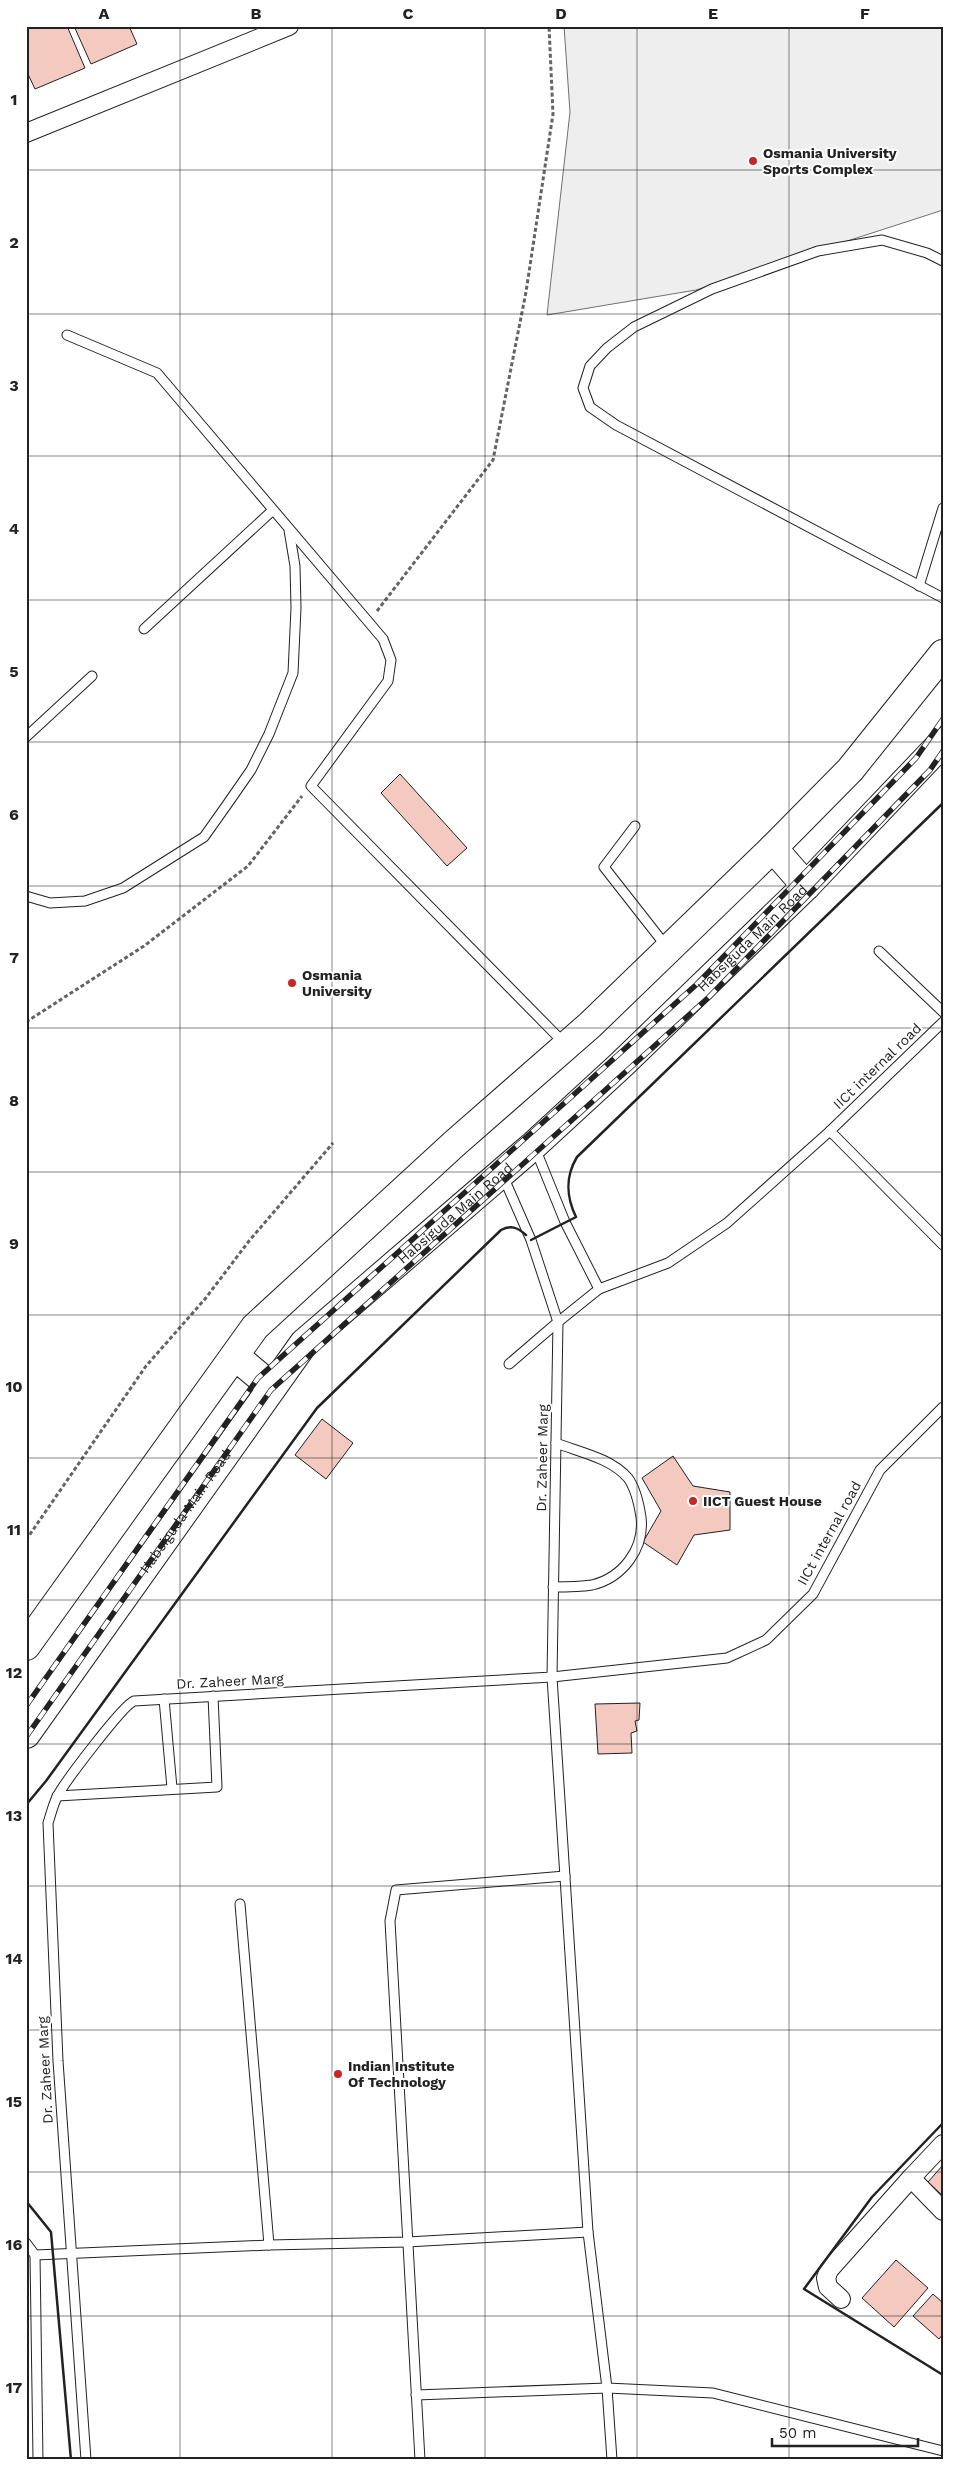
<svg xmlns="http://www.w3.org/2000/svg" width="969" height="2486" font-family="'Work Sans',sans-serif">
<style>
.green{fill:#eee;stroke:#6f6f6f}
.building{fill:#f3c9c0;stroke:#222}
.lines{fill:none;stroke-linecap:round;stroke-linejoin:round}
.lane-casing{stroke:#222;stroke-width:11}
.street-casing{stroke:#222;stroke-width:20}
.primary-casing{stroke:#222;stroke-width:30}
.path{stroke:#646464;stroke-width:3;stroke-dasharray:4 2.5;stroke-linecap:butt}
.lane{stroke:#fff;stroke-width:9}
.street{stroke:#fff;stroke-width:18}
.primary{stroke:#fff;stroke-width:28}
.rail-casing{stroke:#222;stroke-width:5.5}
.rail{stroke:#fff;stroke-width:4;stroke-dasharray:11;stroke-linecap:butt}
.wall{stroke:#222;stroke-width:2.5}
.grid{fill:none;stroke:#222;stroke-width:1;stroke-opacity:0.55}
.poi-dot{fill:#c62828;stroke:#fff;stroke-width:2}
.labels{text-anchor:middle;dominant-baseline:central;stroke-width:4;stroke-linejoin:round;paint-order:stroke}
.poi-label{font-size:14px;font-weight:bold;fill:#222;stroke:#fff;text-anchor:start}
.street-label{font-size:14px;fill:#222;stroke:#fff}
.neatline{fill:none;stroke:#222;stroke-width:2}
.grid-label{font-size:16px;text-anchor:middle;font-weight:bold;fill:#222}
</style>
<rect width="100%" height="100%" fill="#fff"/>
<!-- green -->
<path class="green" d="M564 26H943V210L696 290 547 315 570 112Z"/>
<!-- building -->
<g class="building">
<path d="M26 26H67L85 68 35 89 26 70Z"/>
<path d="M74 26H129L137 44 91 64Z"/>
<path d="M400 774 467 848 447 866 381 793Z"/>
<path d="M322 1419 353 1443 326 1479 295 1455Z"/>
<path d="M673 1456 693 1486 730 1492V1530L694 1535 677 1565 643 1542 661 1511 642 1478Z"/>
<path d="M640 1703 639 1720 635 1721 637 1731 631 1733 632 1753 598 1754 595 1704Z"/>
<path d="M943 2165V2196L928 2182Z"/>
<path d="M896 2260 928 2288 894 2327 862 2298Z"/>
<path d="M933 2294 943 2303V2334L939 2339 913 2316Z"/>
</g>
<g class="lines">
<defs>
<g id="lane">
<path d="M943 261 927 253 882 240 818 251 712 289 634 327 607 348 590 366 583 388 590 407 616 425 943 598"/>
<path d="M67 335 157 373 383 639 391 660 388 681 311 786 564 1043"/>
<path d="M919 586 943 508"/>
<path d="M144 629 273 510"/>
<path d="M26 737 92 676"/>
<path d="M635 826 604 867 666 946"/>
<path d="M26 896 50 903 85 901 123 888 204 837 226 806 251 770 269 734 293 673 296 608 295 566 289 530"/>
<path d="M879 951 943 1012"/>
<path d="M830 1131 943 1245"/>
<path d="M503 1176 531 1240 558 1322 509 1364"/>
<path d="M599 1289 668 1263 727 1223 830 1131 943 1022"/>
<path d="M553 1587C566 1587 579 1587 592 1585 622 1578 645 1549 641 1517 639 1504 636 1489 628 1478 611 1458 579 1452 556 1443"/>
<path d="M164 1699 172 1788"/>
<path d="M57 1796 217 1787 213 1696"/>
<path d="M240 1904 269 2245"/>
<path d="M26 2243 35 2255 38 2460"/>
<path d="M35 2255 269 2245 407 2242 588 2232"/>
<path d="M416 2395 607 2388 713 2393 943 2451"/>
<path d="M86 2460 58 2061 48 1823C51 1814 53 1805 57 1797 63 1784 123 1705 134 1701L552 1677 558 1322 599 1289 565 1222 535 1148"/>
<path d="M420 2460 390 1921 396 1890 565 1876"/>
<path d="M612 2460 607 2388 588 2232 552 1677 727 1658 766 1640 813 1594 880 1470 943 1407"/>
</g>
<g id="street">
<path d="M26 133 289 26"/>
<path d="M943 2144 911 2178 943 2211"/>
<path d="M841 2299 828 2287 826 2278 829 2270 911 2178"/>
</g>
<g id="primary">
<path d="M773 848 806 886"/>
<path d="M235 1356 272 1387"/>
<path d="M26 1646 255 1327 454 1144 590 1025 773 848 850 770 943 654"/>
<path id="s1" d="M26 1734 304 1343 534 1145 622 1064 806 886 943 742"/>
</g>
</defs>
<!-- lane casing -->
<use href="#lane" class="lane-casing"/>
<!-- street casing -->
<use href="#street" class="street-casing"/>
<!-- primary casing -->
<use href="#primary" class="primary-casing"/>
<!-- path -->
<g class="path">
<path d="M377 611 493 460 526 292 553 114 549 26"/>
<path d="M26 1022 144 946 248 866 302 796"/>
<path d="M26 1540 146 1366 205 1299 249 1241 333 1143"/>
</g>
<!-- lane -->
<use href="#lane" class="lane"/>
<!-- street -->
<use href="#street" class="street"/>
<!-- primary -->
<use href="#primary" class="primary"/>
<defs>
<g id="rail">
<path d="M26 1706 258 1378 697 984 916 758 943 719"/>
<path id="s2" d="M26 1737 271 1390 709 997 930 770 943 751"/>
</g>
</defs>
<!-- rail casing -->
<use href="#rail" class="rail-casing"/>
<!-- rail -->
<use href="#rail" class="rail"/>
<!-- wall -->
<g class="wall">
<path d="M531 1240 576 1217C566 1196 565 1177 577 1157L943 803"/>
<path d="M26 1805 46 1781 317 1408 501 1230C511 1225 517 1227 526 1235"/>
<path d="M943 2123 872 2197 804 2289 943 2375"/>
<path d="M26 2201 51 2232 71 2460"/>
</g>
</g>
<!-- grid -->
<path class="grid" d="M180 26V2460M332 26V2460M485 26V2460M637 26V2460M789 26V2460M26 170H943M26 314H943M26 456H943M26 600H943M26 742H943M26 886H943M26 1028H943M26 1172H943M26 1315H943M26 1458H943M26 1600H943M26 1744H943M26 1886H943M26 2030H943M26 2172H943M26 2316H943"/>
<!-- markers -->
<g class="poi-dot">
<circle cx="753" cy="161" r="5"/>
<circle cx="292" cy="983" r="5"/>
<circle cx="693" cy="1501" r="5"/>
<circle cx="338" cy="2074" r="5"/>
</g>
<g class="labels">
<!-- poi labels -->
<g class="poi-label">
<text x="763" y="153">Osmania University<tspan x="763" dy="16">Sports Complex</tspan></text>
<text x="302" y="975">Osmania<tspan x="302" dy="16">University</tspan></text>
<text x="703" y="1501">IICT Guest House</text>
<text x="348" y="2066">Indian Institute<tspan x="348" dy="16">Of Technology</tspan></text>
</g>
<!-- street labels -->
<g class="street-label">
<text stroke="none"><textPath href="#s1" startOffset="1084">Habsiguda Main Road</textPath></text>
<text transform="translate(877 1066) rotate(-44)">IICt internal road</text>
<text stroke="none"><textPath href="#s1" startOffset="679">Habsiguda Main Road</textPath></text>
<text transform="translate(542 1458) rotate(-89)">Dr. Zaheer Marg</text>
<text stroke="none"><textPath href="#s2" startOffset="276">Habsiguda Main Road</textPath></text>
<text transform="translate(829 1533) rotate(-61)">IICt internal road</text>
<text transform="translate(230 1681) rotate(-3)">Dr. Zaheer Marg</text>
<text transform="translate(45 2070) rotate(-93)">Dr. Zaheer Marg</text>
</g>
</g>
<!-- border -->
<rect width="969" height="2486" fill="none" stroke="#ffffff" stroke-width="55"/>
<!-- scale -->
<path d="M772 2438v8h146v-8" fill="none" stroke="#222222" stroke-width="2.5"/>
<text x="779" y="2438" font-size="15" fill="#222222" stroke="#ffffff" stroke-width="4" paint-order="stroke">50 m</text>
<rect x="28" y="28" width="914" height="2430" class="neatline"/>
<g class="grid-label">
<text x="104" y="19">A</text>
<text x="256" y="19">B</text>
<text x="408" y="19">C</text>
<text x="561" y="19">D</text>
<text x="713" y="19">E</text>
<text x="865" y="19">F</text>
<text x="14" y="105">1</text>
<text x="14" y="248">2</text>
<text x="14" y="391">3</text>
<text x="14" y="534">4</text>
<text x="14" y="677">5</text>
<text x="14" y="820">6</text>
<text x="14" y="963">7</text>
<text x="14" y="1106">8</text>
<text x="14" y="1249">9</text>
<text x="14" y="1392">10</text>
<text x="14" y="1535">11</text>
<text x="14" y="1678">12</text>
<text x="14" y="1821">13</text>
<text x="14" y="1964">14</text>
<text x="14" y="2107">15</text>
<text x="14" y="2250">16</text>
<text x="14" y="2393">17</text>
</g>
</svg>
